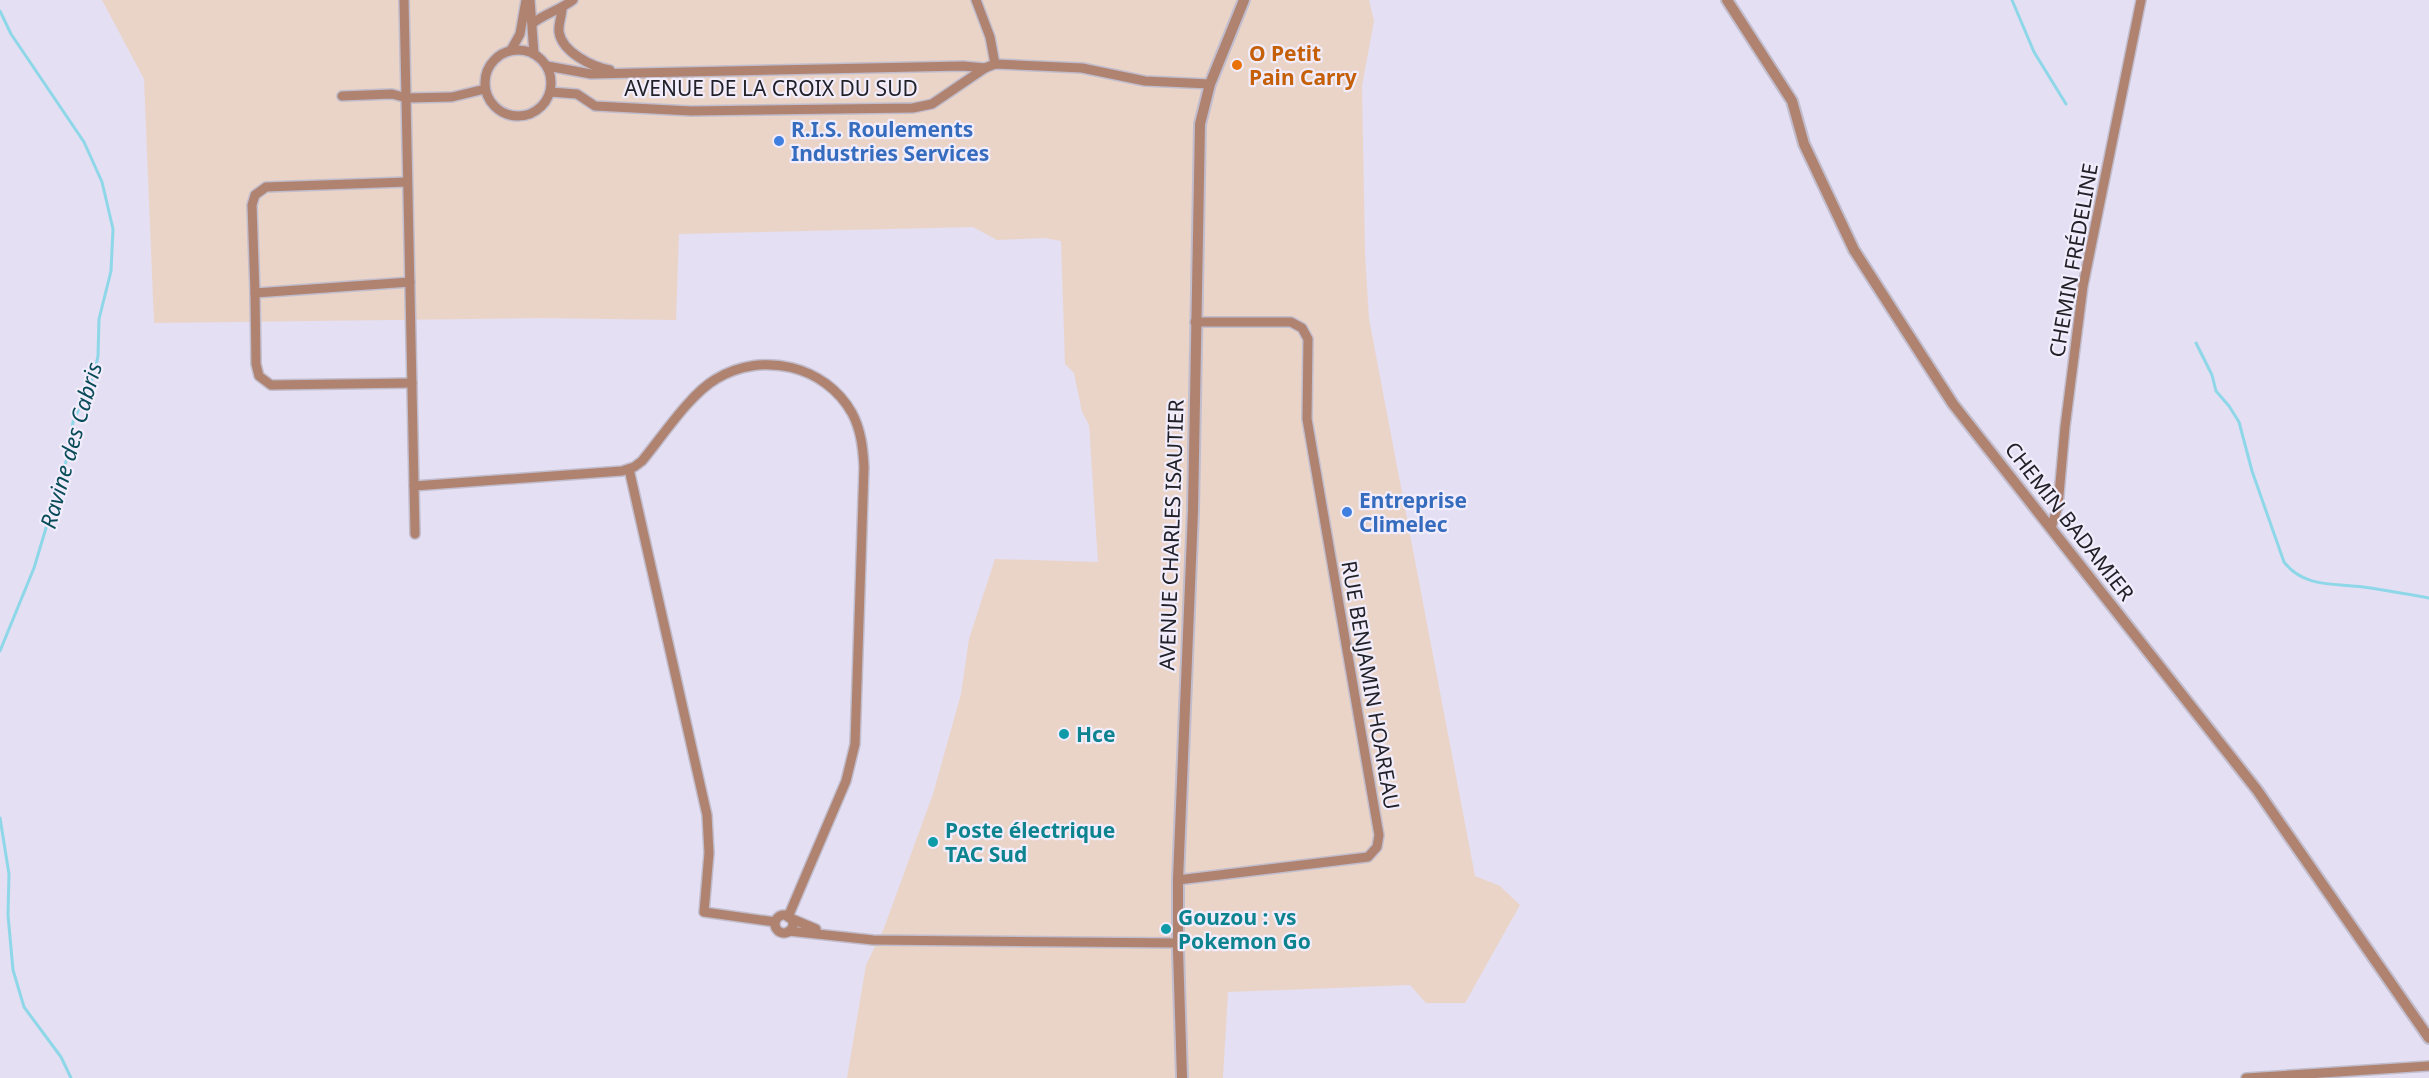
<svg xmlns="http://www.w3.org/2000/svg" width="2429" height="1078" font-family="'Noto Sans',sans-serif">
<style>
.industrial{fill:#ead4c8}
.lines{fill:none;stroke-linecap:round;stroke-linejoin:round}
.stream{stroke:#8ed7e8;stroke-width:3}
.minor-casing{stroke:#c1bdcd;stroke-width:12}
.tertiary-casing{stroke:#c1bdcd;stroke-width:14}
.minor{stroke:#b08371;stroke-width:9}
.tertiary{stroke:#b08371;stroke-width:10}
.food-dot{fill:#e8710a;stroke:#f1edfc;stroke-width:2}
.shop-dot{fill:#3f7fe0;stroke:#f1edfc;stroke-width:2}
.culture-dot{fill:#0f9aa8;stroke:#f1edfc;stroke-width:2}
.labels{text-anchor:middle;dominant-baseline:central;stroke-width:4.5;stroke-linejoin:round;paint-order:stroke}
.food-label{font-size:21px;font-weight:bold;fill:#c56008;stroke:#f1edfc;text-anchor:start}
.street-label{font-size:21px;fill:#222127;stroke:#f1edfc}
.shop-label{font-size:21px;font-weight:bold;fill:#366cbe;stroke:#f1edfc;text-anchor:start}
.culture-label{font-size:21px;font-weight:bold;fill:#0d838f;stroke:#f1edfc;text-anchor:start}
.water-label{font-size:22px;font-style:italic;fill:#094c58;stroke:#f1edfc}
</style>
<rect width="100%" height="100%" fill="#e4dff2"/>
<!-- industrial -->
<path class="industrial" d="M102 0H1369L1374 21 1362 86 1365 253 1369 319 1475 876 1500 886 1520 905 1465 1003H1426L1410 985 1228 992 1223 1078H847L866 965 884 928 933 794 961 694 969 639 995 559 1098 562 1089 425 1082 412 1074 373 1065 364 1061 241 1044 238 997 240 973 227 679 234 676 320 539 318 154 323 144 79Z"/>
<g class="lines">
<!-- stream -->
<g class="stream">
<path d="M2012 0 2034 52 2066 104"/>
<path d="M0 11 11 34 84 142 102 182 113 229 111 271 99 319 98 356 94 375 73 422 67 458 34 568 0 651"/>
<path d="M2196 343 2212 375 2216 391 2229 406 2239 422 2252 471 2284 562C2304 588 2334 583 2363 587 2385 590 2407 594 2429 598"/>
<path d="M0 818 9 874 8 915 13 970 24 1007 61 1057 71 1078"/>
</g>
<defs>
<g id="minor">
<path d="M404 0 415 534"/>
<path d="M530 0 534 54"/>
<path d="M976 0 990 37 995 64"/>
<path d="M562 8C562 16 558 24 559 32 562 52 592 67 610 70"/>
<path d="M533 23C546 13 560 10 573 0"/>
<circle cx="518" cy="83" r="33"/>
<path d="M511 50 520 34 526 0"/>
<path d="M547 66 591 74 963 66 985 68"/>
<path d="M550 92 577 94 595 106 691 111 913 108 932 104 985 68 995 64 1082 68 1145 81 1210 84"/>
<path d="M342 96 392 94 407 98 452 97 485 89"/>
<path d="M407 182 266 187 255 195 252 205 255 293 410 282"/>
<path d="M255 293 256 364 259 376 271 385 412 383"/>
<path d="M629 469 707 815 709 853 704 912 775 922"/>
<path d="M414 486 622 471 634 467 642 461C662 437 690 394 716 379 762 351 825 365 852 413 861 430 863 448 864 467L855 744 846 781 788 917"/>
<path d="M2051 528 2058 506 2065 427 2083 286 2141 0"/>
<path d="M1178 880 1368 857 1377 847 1379 835 1307 419 1308 339 1302 328 1291 322H1195"/>
<circle cx="784" cy="924" r="9"/>
<path d="M790 918 816 929"/>
<path d="M789 931 873 940 1178 943"/>
<path d="M2246 1078 2429 1066"/>
</g>
<g id="tertiary">
<path d="M1727 0 1792 101 1804 144 1854 250 1953 404 2257 790 2429 1038"/>
<path d="M1182 1078 1178 950V880L1193 511 1200 124 1210 84 1244 0"/>
</g>
</defs>
<!-- minor casing -->
<use href="#minor" class="minor-casing"/>
<!-- tertiary casing -->
<use href="#tertiary" class="tertiary-casing"/>
<!-- minor -->
<use href="#minor" class="minor"/>
<!-- tertiary -->
<use href="#tertiary" class="tertiary"/>
</g>
<!-- markers -->
<circle class="food-dot" cx="1237" cy="65" r="6"/>
<g class="shop-dot">
<circle cx="779" cy="141" r="6"/>
<circle cx="1347" cy="512" r="6"/>
</g>
<g class="culture-dot">
<circle cx="1064" cy="734" r="6"/>
<circle cx="933" cy="842" r="6"/>
<circle cx="1166" cy="929" r="6"/>
</g>
<g class="labels">
<!-- food labels -->
<g class="food-label">
<text x="1249" y="53">O Petit<tspan x="1249" dy="24">Pain Carry</tspan></text>
</g>
<!-- street labels -->
<g class="street-label">
<text x="771" y="88">AVENUE DE LA CROIX DU SUD</text>
<text transform="translate(2073 260) rotate(-80)">CHEMIN FRÉDELINE</text>
<text transform="translate(2070 521) rotate(52)">CHEMIN BADAMIER</text>
<text transform="translate(1171 535) rotate(-88)">AVENUE CHARLES ISAUTIER</text>
<text transform="translate(1371 685) rotate(80)">RUE BENJAMIN HOAREAU</text>
</g>
<!-- shop labels -->
<g class="shop-label">
<text x="791" y="129">R.I.S. Roulements<tspan x="791" dy="24">Industries Services</tspan></text>
<text x="1359" y="500">Entreprise<tspan x="1359" dy="24">Climelec</tspan></text>
</g>
<!-- culture labels -->
<g class="culture-label">
<text x="1076" y="734">Hce</text>
<text x="945" y="830">Poste électrique<tspan x="945" dy="24">TAC Sud</tspan></text>
<text x="1178" y="917">Gouzou : vs<tspan x="1178" dy="24">Pokemon Go</tspan></text>
</g>
<!-- water labels -->
<g class="water-label">
<text transform="translate(70 445) rotate(-74)">Ravine des Cabris</text>
</g>
</g>
</svg>
